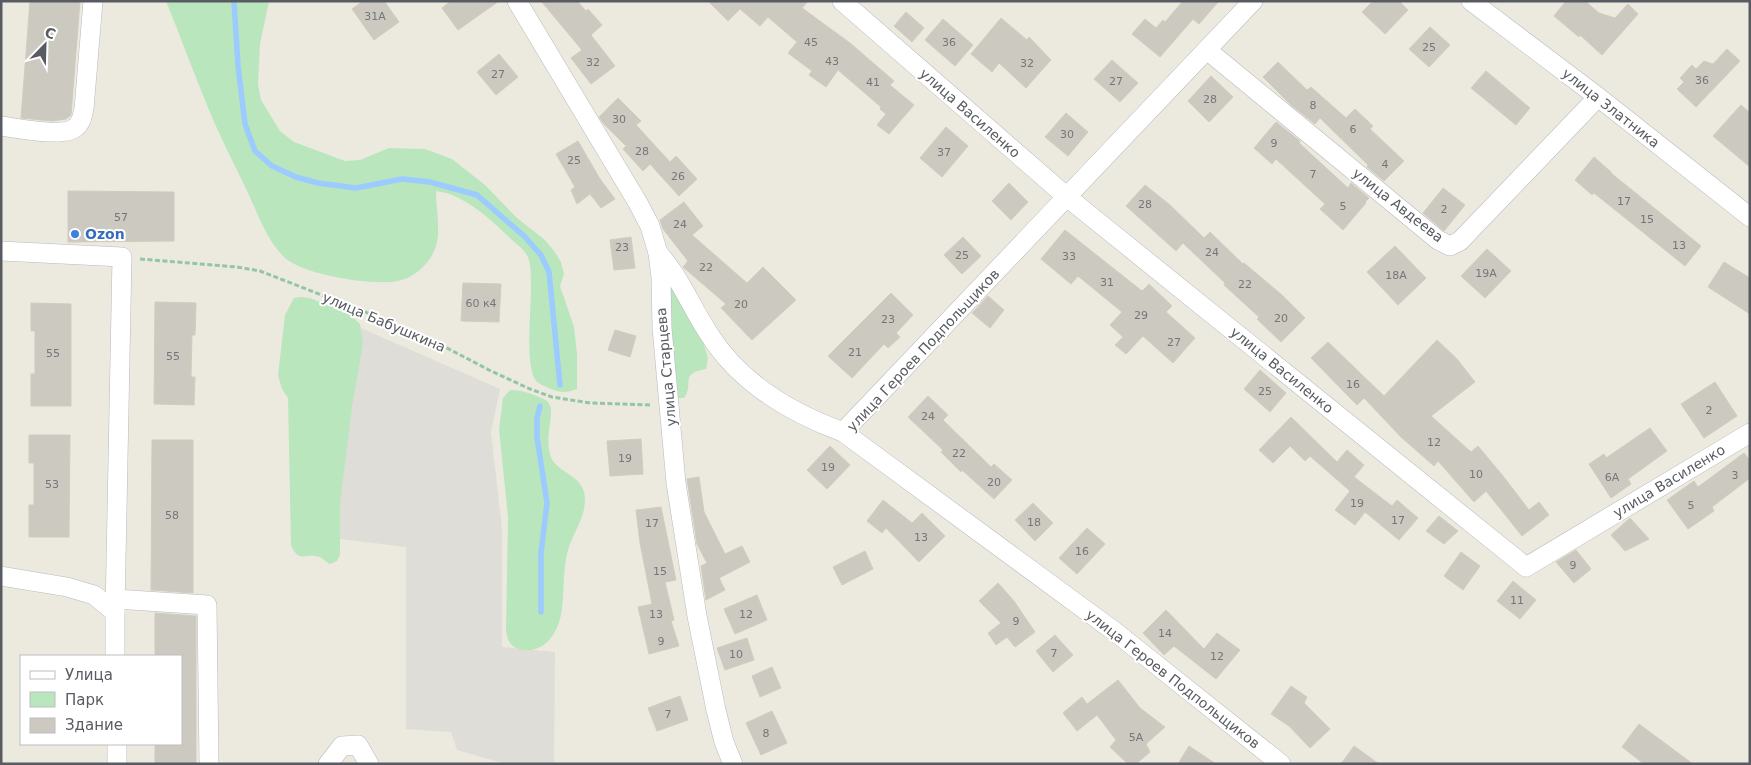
<svg xmlns="http://www.w3.org/2000/svg" width="1751" height="765" font-family="'DejaVu Sans',sans-serif">
<style>
.industrial{fill:#dfddd7}
.green{fill:#b9e6bd}
.lines{fill:none;stroke-linecap:round;stroke-linejoin:round}
.stream{stroke:#9ccbff;stroke-width:5.5}
.building{fill:#ccc9c0;stroke:#d1ccbd}
.minor-casing{stroke:#b7b9bf;stroke-width:20}
.path{stroke:#92c6a6;stroke-width:3;stroke-dasharray:5 2.5;stroke-linecap:butt}
.minor{stroke:#fff;stroke-width:19}
.shop-dot{fill:#3f7fe0;stroke:#fff;stroke-width:2}
.labels{text-anchor:middle;dominant-baseline:central;stroke-width:4;stroke-linejoin:round;paint-order:stroke}
.number-label{font-size:11px;fill:#757679}
.street-label{font-size:14px;fill:#585b61;stroke:#fff}
.shop-label{font-size:14px;font-weight:bold;fill:#366cbe;stroke:#fff;text-anchor:start}
</style>
<rect width="100%" height="100%" fill="#eceadf"/>
<!-- industrial -->
<path class="industrial" d="M361 328 500 389 491 432 502 529V647L555 652 554 764H506L457 750 451 732 406 729V547L332 538 343 382Z"/>
<!-- green -->
<g class="green">
<path d="M166 1H269L260 44 258 84 261 100 280 131 294 142 345 161 360 160 389 148 425 149 452 159 485 185 517 218 545 240 554 251 561 262 564 274 560 286 574 327 577 354V389C567 393 561 393 551 389 547 387 541 385 537 382 521 365 536 287 529 260 526 251 519 246 512 240 491 220 466 195 436 191 436 206 439 222 438 236 436 258 418 277 398 281 373 286 304 275 285 258 266 240 257 211 246 189 234 163 220 137 209 110 194 74 181 38 166 1Z"/>
<path d="M671 287 682 296 703 342 708 358 706 369C678 374 695 383 684 398H677L668 289Z"/>
<path d="M301 297 310 298 349 314 360 324 363 343 352 407 340 503V555L337 561 330 564C326 562 323 558 319 557 304 552 299 564 291 545L288 398 282 389 278 375 285 315 294 298Z"/>
<path d="M511 390C521 390 528 393 537 396 540 398 545 399 547 401 555 409 549 421 549 431 548 438 548 447 550 454 553 471 580 474 584 492 589 513 573 532 568 550 562 571 565 594 561 615 557 634 544 653 523 650 519 650 513 647 510 643 508 640 507 635 506 632L508 517 499 429 503 398 507 393Z"/>
</g>
<g class="lines">
<!-- stream -->
<g class="stream">
<path d="M234 1 238 66 245 124 255 151 272 166 296 177 318 183 356 188 402 179 430 182 477 195 524 236 541 255 549 272 560 385"/>
<path d="M540 406 537 418V437L547 503 541 553V612"/>
</g>
</g>
<!-- building -->
<g class="building">
<path d="M30 1H80L71 115 66 119 52 121 21 118Z"/>
<path d="M363 1H384L399 22 374 40 352 9Z"/>
<path d="M451 1H499L458 30 442 8Z"/>
<path d="M541 1H577L586 11 588 9 602 25 591 35 615 66 591 84 571 58 582 50Z"/>
<path d="M708 1H808L802 8 850 43 894 81 890 85 914 105 889 134 877 125 886 114 880 109 881 107 838 70 826 87 809 75 812 71 788 53 797 42 768 17 760 26 740 9 728 21Z"/>
<path d="M1183 1H1219L1199 24 1193 19 1160 57 1132 34 1145 19 1156 28 1163 20 1165 22Z"/>
<path d="M1373 1H1399L1408 10 1385 34 1362 12Z"/>
<path d="M1566 1H1585L1599 13 1615 18 1628 4 1638 14 1602 55 1580 35 1579 37 1554 16Z"/>
<path d="M906 12 924 28 912 42 894 26Z"/>
<path d="M1001 18 1027 40 1029 37 1051 60 1026 88 999 63 992 72 971 54Z"/>
<path d="M943 19 973 45 955 66 925 40Z"/>
<path d="M1430 27 1450 45 1429 67 1409 49Z"/>
<path d="M1727 49 1740 61 1696 107 1677 89 1684 82 1680 78 1692 65 1696 69 1704 61 1713 64Z"/>
<path d="M499 54 518 77 496 95 477 72Z"/>
<path d="M1112 60 1138 83 1120 102 1094 79Z"/>
<path d="M1278 62 1307 90 1311 87 1346 118 1355 109 1373 126 1370 129 1404 161 1384 181 1367 167 1368 165 1320 118 1315 124 1291 105 1263 77Z"/>
<path d="M1486 71 1530 108 1516 125 1471 88Z"/>
<path d="M1211 76 1233 97 1209 122 1188 101Z"/>
<path d="M618 98 641 121 636 125 670 162 676 156 697 179 679 196 650 164 643 171 623 149 626 146 604 124 599 117Z"/>
<path d="M1741 105 1750 113V167L1713 136Z"/>
<path d="M1066 113 1088 132 1068 156 1045 137Z"/>
<path d="M1276 122 1300 141 1299 143 1348 188 1351 183 1369 198 1365 202 1366 203 1343 230 1320 209 1325 204 1276 159 1272 164 1254 148Z"/>
<path d="M946 127 968 146 942 177 920 158Z"/>
<path d="M578 141 600 179 615 199 601 208 590 194 577 204 571 190 575 187 556 154Z"/>
<path d="M1594 157 1611 172V173L1701 246 1685 266 1594 193 1592 195 1575 180Z"/>
<path d="M1009 183 1028 202 1011 220 992 201Z"/>
<path d="M1145 185 1170 205 1204 238 1210 232 1243 264 1244 263 1282 295 1305 318 1281 342 1257 319 1259 317 1224 285 1225 283 1183 243 1176 251 1126 206Z"/>
<path d="M1443 188 1465 205 1444 231 1423 213Z"/>
<path d="M68 191 174 192V241L68 242Z"/>
<path d="M684 202 703 226 692 235 747 283 763 267 796 300 752 340 721 308 726 304 683 267 688 261 663 229 660 220Z"/>
<path d="M1065 230 1142 291 1149 284 1172 306 1166 312 1195 338 1173 363 1143 336 1126 354 1115 345 1123 337 1110 325 1122 312 1078 276 1071 284 1041 259Z"/>
<path d="M631 237 635 268 614 270 610 240Z"/>
<path d="M963 237 981 256 962 274 944 255Z"/>
<path d="M1395 246 1426 278 1398 305 1367 272Z"/>
<path d="M1487 249 1511 271 1485 298 1461 276Z"/>
<path d="M1724 262 1750 278V314L1708 287Z"/>
<path d="M463 283 501 284 499 322 461 321Z"/>
<path d="M891 293 913 315 896 333 900 337 888 348 884 344 852 378 828 356Z"/>
<path d="M988 296 1004 310 990 328 972 313Z"/>
<path d="M155 302 196 303 195 335H192L191 377H195L194 405 154 404Z"/>
<path d="M31 303 71 304V406H31V374H35V331H31Z"/>
<path d="M615 330 636 336 630 357 608 350Z"/>
<path d="M1437 340 1457 359 1475 382 1431 416 1471 452 1478 446 1503 476 1529 510 1539 502 1549 515 1522 536 1486 491 1474 502 1438 461 1434 466 1401 437 1364 398 1357 405 1311 358 1328 342 1384 396Z"/>
<path d="M1260 370 1286 393 1270 412 1244 389Z"/>
<path d="M1715 382 1737 416 1704 438 1681 404Z"/>
<path d="M928 396 948 415 943 420 991 467 994 464 1012 480 994 499 962 470 961 472 941 452 943 450 908 417Z"/>
<path d="M1291 417 1337 462 1347 450 1364 465 1354 477 1392 506 1397 500 1418 518 1399 540 1365 512 1355 525 1335 510 1350 491 1310 456 1305 461 1290 446 1273 463 1259 450Z"/>
<path d="M1650 428 1667 451 1628 479 1631 484 1611 498 1589 464 1604 454 1606 458Z"/>
<path d="M29 435H70L69 537H29V505H34V463H29Z"/>
<path d="M641 439 643 474 610 476 607 441Z"/>
<path d="M152 440H193V593L151 590Z"/>
<path d="M830 446 850 465 827 489 807 470Z"/>
<path d="M1744 453 1750 461V478L1712 507 1714 511 1688 529 1667 500 1694 481 1698 487Z"/>
<path d="M699 477 704 512 725 554 742 546 750 562 719 578 725 590 706 600 701 566 707 563 697 544 687 479Z"/>
<path d="M883 500 912 523 922 513 945 536 919 562 886 528 882 533 867 521Z"/>
<path d="M1033 503 1053 523 1035 541 1015 520Z"/>
<path d="M661 507 676 580 665 582 674 620 671 621 679 646 649 654 638 607 652 604 640 543 636 510Z"/>
<path d="M1439 516 1458 531 1444 544 1426 531Z"/>
<path d="M1630 518 1649 539 1625 551 1611 535Z"/>
<path d="M1087 528 1105 544 1077 574 1059 558Z"/>
<path d="M1576 550 1591 569 1574 583 1556 562Z"/>
<path d="M865 551 873 569 842 585 833 567Z"/>
<path d="M1461 552 1480 566 1463 590 1444 576Z"/>
<path d="M1513 581 1536 600 1520 619 1497 601Z"/>
<path d="M998 583 1014 601 1035 632 1015 647 1007 637 996 645 988 633 1001 623 979 601Z"/>
<path d="M757 595 767 620 735 634 724 609Z"/>
<path d="M1166 610 1204 649 1217 633 1240 650 1216 679 1174 646 1164 655 1143 633Z"/>
<path d="M155 613 196 616V764H155V744H181V656H155Z"/>
<path d="M1055 635 1073 655 1053 672 1036 651Z"/>
<path d="M747 638 754 660 725 670 717 648Z"/>
<path d="M772 667 781 688 760 697 752 676Z"/>
<path d="M1118 680 1140 708 1165 727 1146 744 1150 752 1136 764H1128L1110 747 1116 740 1097 715 1077 731 1063 713 1082 697 1087 704Z"/>
<path d="M1291 686 1307 697 1304 703 1330 729 1310 748 1289 726 1271 714Z"/>
<path d="M680 696 688 720 657 731 648 708Z"/>
<path d="M772 711 787 743 761 755 746 723Z"/>
<path d="M1639 724 1693 764H1644L1622 747Z"/>
<path d="M1189 746 1216 764H1178Z"/>
<path d="M1354 746 1379 764H1341Z"/>
</g>
<g class="lines">
<defs>
<g id="minor">
<path d="M517 1 638 203 650 226 658 253 661 277 662 328 676 483 697 616 716 710 724 742 733 764"/>
<path d="M842 1 1067 197 1526 567 1750 433"/>
<path d="M1471 1 1598 97 1750 217"/>
<path d="M1207 50 1438 240 1450 246 1460 241 1598 97"/>
<path d="M1 126C17 128 65 138 76 127 82 122 82 116 84 109L93 1"/>
<path d="M1 251 122 257 115 612V656"/>
<path d="M658 253C680 277 691 307 709 334 739 382 791 413 843 432L1114 631 1281 764"/>
<path d="M843 432 1253 1"/>
<path d="M1 576 67 587 94 595 115 612"/>
<path d="M115 599 207 605 209 764"/>
<path d="M117 744V764"/>
<path d="M328 764 342 746 358 745 369 764"/>
</g>
</defs>
<!-- minor casing -->
<use href="#minor" class="minor-casing"/>
<!-- path -->
<path class="path" d="M140 259 237 267 260 271 373 315 426 337 489 370 530 389 552 397 590 403 651 405"/>
<!-- minor -->
<use href="#minor" class="minor"/>
</g>
<!-- markers -->
<circle class="shop-dot" cx="75" cy="234" r="5"/>
<g class="labels">
<!-- number labels -->
<g class="number-label">
<text x="375" y="16">31А</text>
<text x="811" y="42">45</text>
<text x="949" y="42">36</text>
<text x="1429" y="47">25</text>
<text x="832" y="61">43</text>
<text x="593" y="62">32</text>
<text x="1027" y="63">32</text>
<text x="498" y="74">27</text>
<text x="1702" y="80">36</text>
<text x="1116" y="81">27</text>
<text x="873" y="82">41</text>
<text x="1210" y="99">28</text>
<text x="1313" y="105">8</text>
<text x="619" y="119">30</text>
<text x="1353" y="129">6</text>
<text x="1067" y="134">30</text>
<text x="1274" y="143">9</text>
<text x="642" y="151">28</text>
<text x="944" y="152">37</text>
<text x="574" y="160">25</text>
<text x="1385" y="164">4</text>
<text x="1313" y="174">7</text>
<text x="678" y="176">26</text>
<text x="1624" y="201">17</text>
<text x="1145" y="204">28</text>
<text x="1343" y="206">5</text>
<text x="1444" y="209">2</text>
<text x="121" y="217">57</text>
<text x="1647" y="219">15</text>
<text x="680" y="224">24</text>
<text x="1679" y="245">13</text>
<text x="622" y="247">23</text>
<text x="1212" y="252">24</text>
<text x="962" y="255">25</text>
<text x="1069" y="256">33</text>
<text x="706" y="267">22</text>
<text x="1486" y="273">19А</text>
<text x="1396" y="275">18А</text>
<text x="1107" y="282">31</text>
<text x="1245" y="284">22</text>
<text x="481" y="303">60 к4</text>
<text x="741" y="304">20</text>
<text x="1141" y="315">29</text>
<text x="1281" y="318">20</text>
<text x="888" y="319">23</text>
<text x="1174" y="342">27</text>
<text x="855" y="352">21</text>
<text x="53" y="353">55</text>
<text x="173" y="356">55</text>
<text x="1353" y="384">16</text>
<text x="1265" y="391">25</text>
<text x="1709" y="410">2</text>
<text x="928" y="416">24</text>
<text x="1434" y="442">12</text>
<text x="959" y="453">22</text>
<text x="625" y="458">19</text>
<text x="828" y="467">19</text>
<text x="1476" y="474">10</text>
<text x="1735" y="475">3</text>
<text x="1612" y="477">6А</text>
<text x="994" y="482">20</text>
<text x="52" y="484">53</text>
<text x="1357" y="503">19</text>
<text x="1691" y="505">5</text>
<text x="172" y="515">58</text>
<text x="1398" y="520">17</text>
<text x="1034" y="522">18</text>
<text x="652" y="523">17</text>
<text x="921" y="537">13</text>
<text x="1082" y="551">16</text>
<text x="1573" y="565">9</text>
<text x="660" y="571">15</text>
<text x="1517" y="600">11</text>
<text x="656" y="614">13</text>
<text x="746" y="614">12</text>
<text x="1016" y="621">9</text>
<text x="1165" y="633">14</text>
<text x="661" y="641">9</text>
<text x="1054" y="653">7</text>
<text x="736" y="654">10</text>
<text x="1217" y="656">12</text>
<text x="668" y="714">7</text>
<text x="766" y="733">8</text>
<text x="1136" y="737">5А</text>
</g>
<!-- street labels -->
<g class="street-label">
<text transform="translate(1611 108) rotate(38)">улица Златника</text>
<text transform="translate(970 113) rotate(41)">улица Василенко</text>
<text transform="translate(1398 205) rotate(38)">улица Авдеева</text>
<text transform="translate(384 322) rotate(23)">улица Бабушкина</text>
<text transform="translate(923 350) rotate(-47)">улица Героев Подпольщиков</text>
<text transform="translate(666 367) rotate(-95)">улица Старцева</text>
<text transform="translate(1282 370) rotate(39)">улица Василенко</text>
<text transform="translate(1669 481) rotate(-31)">улица Василенко</text>
<text transform="translate(1173 679) rotate(38)">улица Героев Подпольщиков</text>
</g>
<!-- shop labels -->
<g class="shop-label">
<text x="85" y="234">Ozon</text>
</g>
</g>
<!-- border -->
<rect width="1751" height="765" fill="none" stroke="#585b61" stroke-width="5"/>
<!-- legend -->
<rect x="20" y="655" width="162" height="90" fill="#ffffff" stroke="#bcbdc0"/>
<rect x="30" y="671" width="25" height="8" fill="#ffffff" stroke="#bcbdc0"/>
<text x="65" y="680" font-size="15" fill="#585b61">Улица</text>
<rect x="30" y="692" width="25" height="15" fill="#b9e6bd" stroke="#bcbdc0"/>
<text x="65" y="705" font-size="15" fill="#585b61">Парк</text>
<rect x="30" y="718" width="25" height="15" fill="#ccc9c0" stroke="#bcbdc0"/>
<text x="65" y="730" font-size="15" fill="#585b61">Здание</text>
<!-- north arrow -->
<g transform="translate(45 45) rotate(23)" stroke="#ffffff" stroke-width="4" paint-order="stroke">
<path d="M0-4L9 19L0 12L-9 19Z" fill="#585b61"/>
<text y="-8" font-size="14" font-weight="bold" text-anchor="middle" fill="#585b61">С</text>
</g>
</svg>
